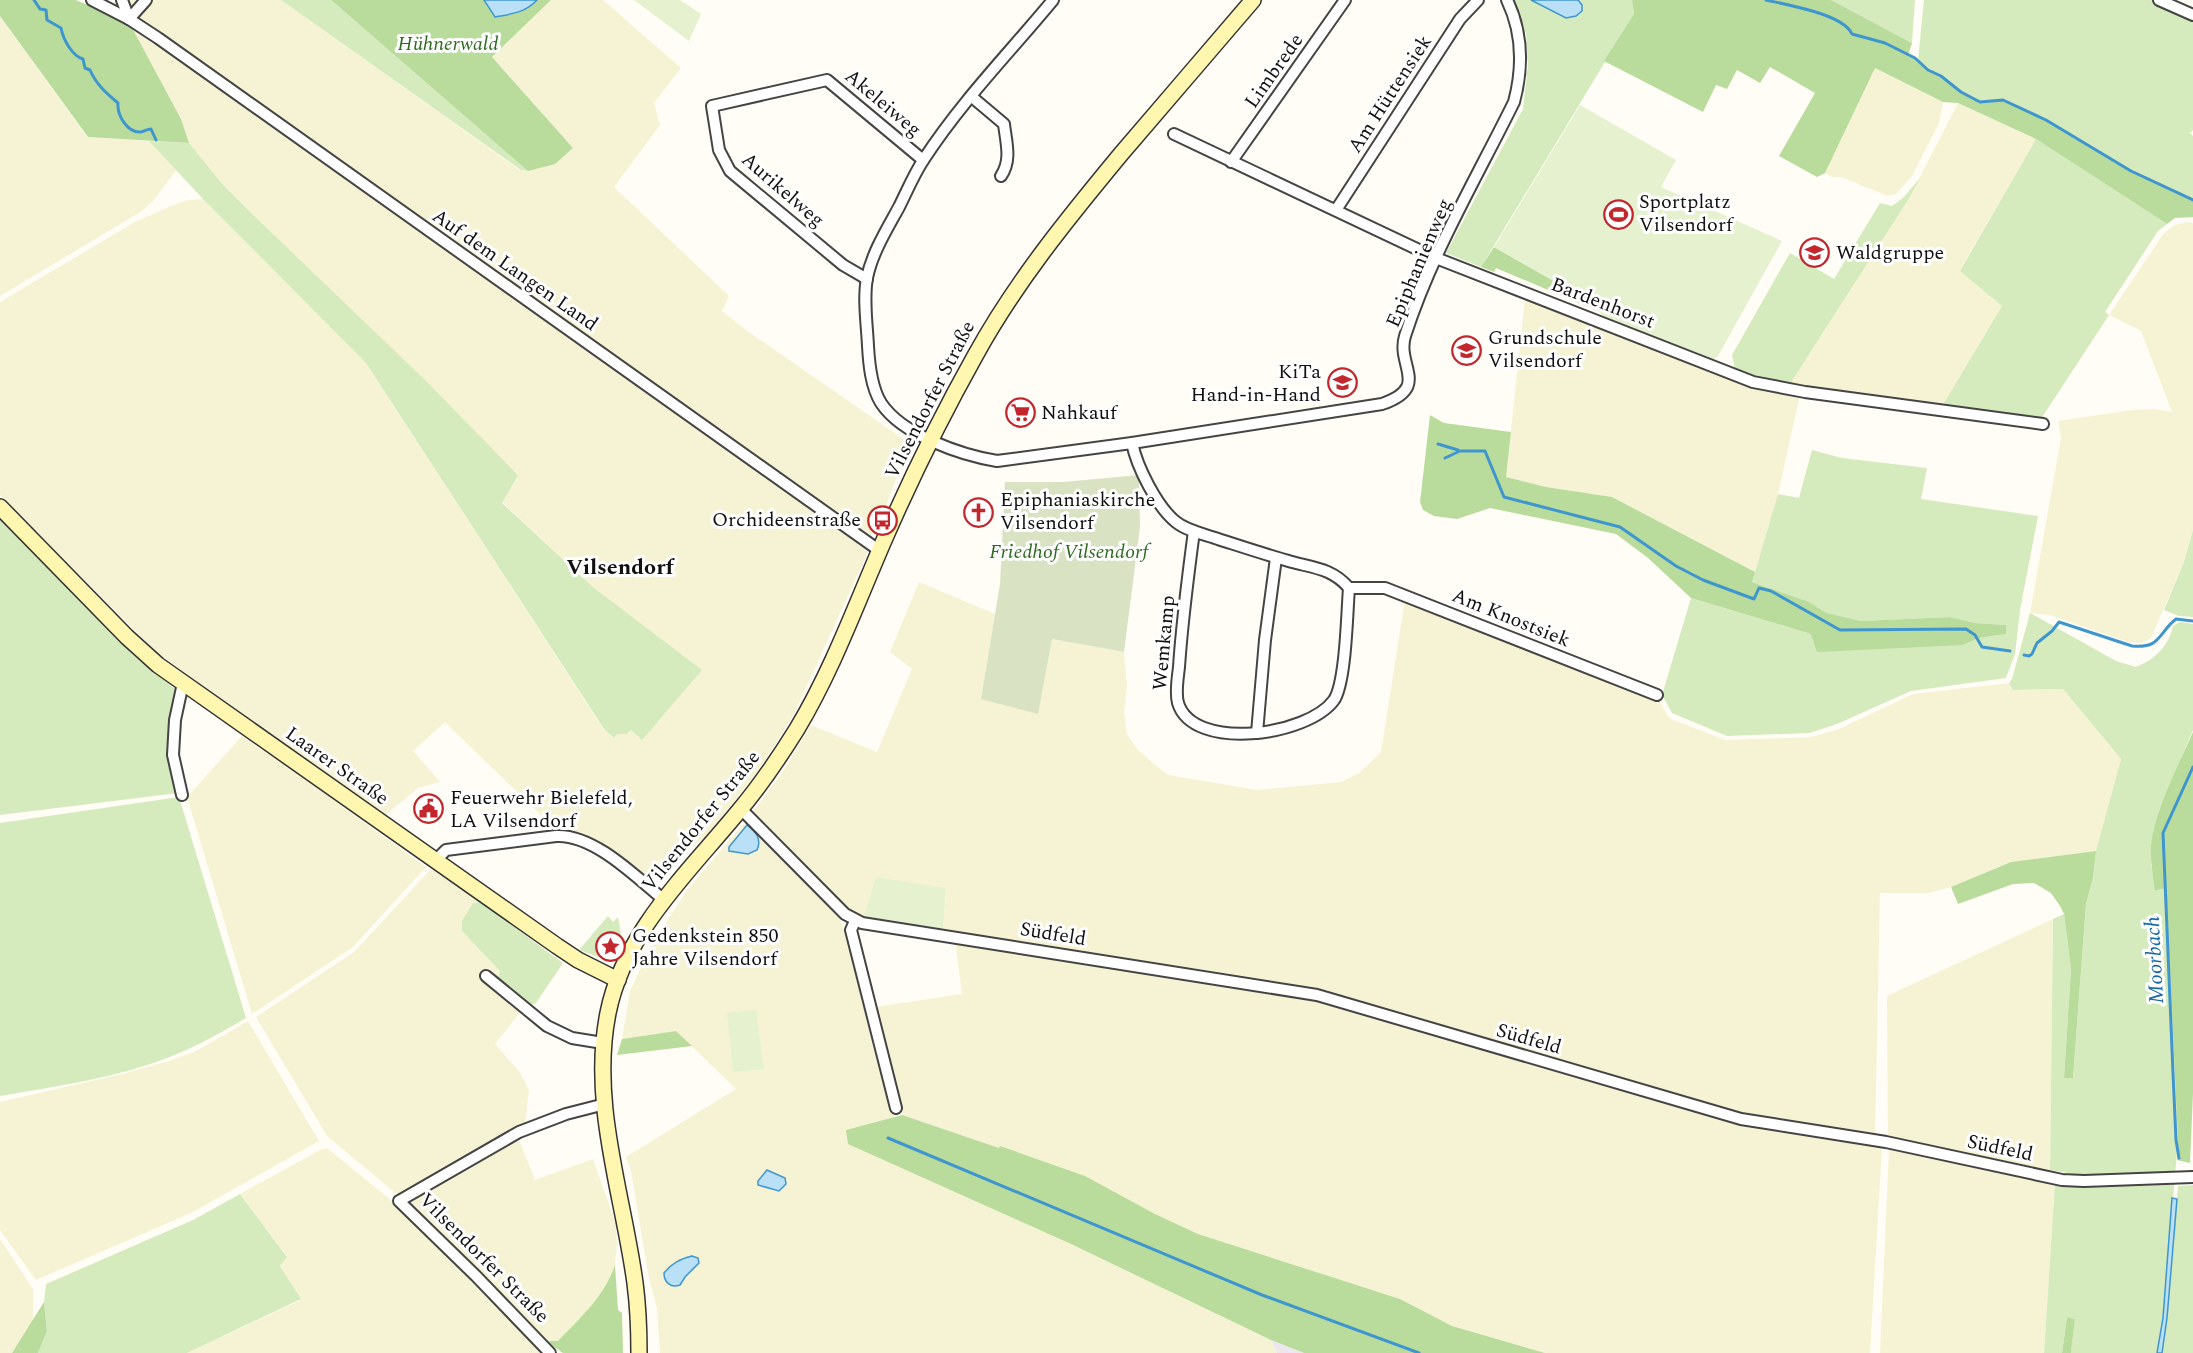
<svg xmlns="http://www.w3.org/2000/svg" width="2193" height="1353" font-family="Spectral,serif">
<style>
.industrial{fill:#eee6ef}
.farmland{fill:#f6f3d4}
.green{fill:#d5ebbd}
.forest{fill:#b9dc9c}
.cemetery{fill:#d9e3c4}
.pitch{fill:#e6f2cf}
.water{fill:#b9e0f7;stroke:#3f96cf;stroke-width:1.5}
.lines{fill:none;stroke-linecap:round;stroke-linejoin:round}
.stream{stroke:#3f96cf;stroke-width:3}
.street-casing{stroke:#444;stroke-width:14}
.secondary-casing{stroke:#333;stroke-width:18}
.street{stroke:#fff;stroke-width:10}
.secondary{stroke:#fff6b0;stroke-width:15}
.labels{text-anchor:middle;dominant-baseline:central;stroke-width:6;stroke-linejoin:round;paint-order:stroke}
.park-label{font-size:20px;font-style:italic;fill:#2f6b1f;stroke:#fff}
.street-label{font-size:20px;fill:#111;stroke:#fff}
.poi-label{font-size:20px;fill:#111;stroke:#fff;text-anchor:start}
.water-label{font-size:21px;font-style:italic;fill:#1768a6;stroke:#fff}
.quarter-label{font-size:22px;font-weight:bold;fill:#111;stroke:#fff}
</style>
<rect width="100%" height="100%" fill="#fffdf5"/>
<!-- industrial -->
<path class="industrial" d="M1271 1340 1304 1353H1277Z"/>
<!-- farmland -->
<g class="farmland">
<path d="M122 0H281L520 170 528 171 573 148 492 57 551 0H603L681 68 654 103 660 125 614 187 729 296 722 311 746 330 906 441 908 447 904 459 875 534H868L759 459 150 25 128 12Z"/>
<path d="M0 16 87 137 149 141 176 170 154 200 142 211 0 296Z"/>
<path d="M130 24 825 517 868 552 793 716 757 773 706 836 651 880 645 879 585 836 568 829 554 828 445 722 413 751 440 782 418 788 383 817 154 650 0 495V302L135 222 171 206 188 200 203 199 366 363 604 730 617 734H627L631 730 642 739 594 588 502 502 518 474 223 186 189 143 181 119Z"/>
<path d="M1875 68 1943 102 1939 123 1912 176 1896 194 1888 196 1841 177H1832L1825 173Z"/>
<path d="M1958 103 2036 139 1960 270 2002 306 1941 408 1822 391 1790 384 1908 200Z"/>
<path d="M2187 222 2193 223V530L2184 562 2151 638 2142 643 2128 642 2050 615 2030 613 2061 438 2058 421 2133 410 2155 409 2172 412 2141 331 2109 315 2164 233 2175 225Z"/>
<path d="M1525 298 1711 372 1752 386 1800 395 1778 494 1755 572 1612 497 1546 487 1506 477Z"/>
<path d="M919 582 995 614 981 699 1052 639 1124 652 1127 686 1124 712 1127 734 1137 749 1156 766 1169 775 1257 790 1341 782 1359 773 1381 752 1405 599 1660 702 1669 718 1725 740 1811 737 1839 729 1913 694 2009 683 2013 690 2063 689 2121 759 2096 851 2011 862 1951 887 1928 893H1880L1875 1136 1756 1117 1726 1110 1315 988 1212 971 943 931 946 889 863 919 841 906 751 814 784 770 811 725 877 752 912 669 890 652Z"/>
<path d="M242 736 295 772 426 867 353 947 252 1014 187 797Z"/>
<path d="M743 824 755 830 832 907 839 917 851 947 891 1105 897 1116 846 1130 1071 1244 1271 1340 1277 1353H660L657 1308 649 1279 631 1171 626 1157 736 1089 676 1031 622 1039 630 991 654 941 656 942 661 930 688 889Z"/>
<path d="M431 869 480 902 473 903 462 930 500 971 497 982 522 1010 495 1044 519 1071 529 1090 525 1126 399 1196 327 1136 256 1017 354 952Z"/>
<path d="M2053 919 2050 1170 1888 1138 1887 996Z"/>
<path d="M955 941 1323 1002 1724 1120 1783 1132 1882 1147 1870 1353H1545L1452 1326 1400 1299 1198 1234 1155 1214 1084 1176 1001 1147 1000 1149 902 1115 876 1007 962 994Z"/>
<path d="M248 1021 319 1141 191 1213 36 1280 0 1230V1102L122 1074 169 1061 196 1051Z"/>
<path d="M518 1137 535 1180 593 1159 616 1224 617 1243 615 1265 610 1280 593 1306 558 1341 554 1342 540 1337 449 1242 416 1214 409 1199Z"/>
<path d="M327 1148 403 1210 545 1353H187L301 1300 280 1265 287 1256 240 1194 320 1150Z"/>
<path d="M1889 1149 2055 1183 2044 1353H1880Z"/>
<path d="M0 1239 33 1289V1321L12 1353H0Z"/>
</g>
<!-- green -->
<g class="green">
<path d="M281 0H331L528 171 521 170Z"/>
<path d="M1514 0H1632L1634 14 1481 267 1446 253 1523 109 1528 65 1526 33Z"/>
<path d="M1831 0H1915L1912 43Z"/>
<path d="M1924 0H2151L2193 19V130L2190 133 2193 136V200L2131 171 2003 100 1980 102 1961 92 1941 76 1928 70 1918 60Z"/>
<path d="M2036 139 2167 224 2158 231 2105 312 2109 315 2041 419 1941 408 2002 306 1960 271Z"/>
<path d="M149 141 189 143 223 185 250 212 424 379 518 475 502 503 594 588 702 670 642 740 631 730 627 734H617L614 738 604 729 366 363 203 199Z"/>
<path d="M1920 178 1908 200 1790 384 1760 380 1735 370 1732 355 1790 253 1834 279 1880 203 1892 206 1903 198Z"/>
<path d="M1812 450 1842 458 1927 468 1921 499 2038 516 2020 610 2015 654 2006 678 1911 691 1837 724 1810 733 1727 736 1672 713 1662 695 1691 598 1811 634 1963 645 1979 638 2006 634 2005 625 1975 623 1950 617 1861 621 1827 613 1807 601 1752 582 1778 494 1799 498Z"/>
<path d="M0 517 134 656 175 689 172 721 178 793 0 815Z"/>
<path d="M2193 530V617L2179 616 2164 610 2184 562Z"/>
<path d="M2030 613 2116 661 2136 667C2154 660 2169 646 2173 626L2180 622 2193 624V730L2165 797 2151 844V865L2156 891 2166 888 2178 1140 2163 1318 2157 1353H2071L2075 1319 2067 1317 2062 1353H2044L2055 1183 2073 1184 2074 1174 2050 1170 2053 919 2064 914 2071 969 2064 1078H2073L2086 904 2093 878 2096 851 2121 759 2063 689 2013 690 2009 683 2012 679Z"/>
<path d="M179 797 246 1018C222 1032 198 1046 172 1056 117 1078 57 1086 0 1096V823Z"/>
<path d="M480 902 563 963 536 1003 529 1006 497 982 500 971 462 931V921L473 903Z"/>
<path d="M608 916 613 922 618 917 622 941 616 955 604 959 579 950Z"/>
<path d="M2193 1185V1353H2162L2167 1318 2178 1186Z"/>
<path d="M240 1194 287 1257 280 1266 301 1299 187 1353H38L47 1331 44 1302 46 1284 193 1220Z"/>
</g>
<!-- forest -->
<g class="forest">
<path d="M0 0H76L130 24 181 119 189 143 88 137 0 16Z"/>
<path d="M331 0H551L492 57 573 148 555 164 528 171Z"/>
<path d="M1632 0H1831L1912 43 1908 56 1915 58 1928 70 1941 76 1961 92 1980 102 2003 100 2046 120 2131 171 2193 200V217L2175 218 2167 224 2036 139 1958 103 1943 102 1875 68 1825 173 1817 177 1779 156 1815 93 1770 67 1760 83 1737 70 1727 89 1716 85 1703 112 1604 61 1634 14Z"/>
<path d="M1494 247 1594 304 1591 307H1588L1496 268 1494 272 1481 267Z"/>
<path d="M1430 415 1444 423 1511 432 1506 477 1546 487 1612 497 1755 572 1752 582 1807 601 1827 613 1861 621 1950 617 1975 623 2006 625V634L1979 638 1963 645 1817 652 1811 634 1691 598 1648 558 1616 534 1490 508 1457 519 1434 516 1423 510 1420 502Z"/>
<path d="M2193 732V1093L2190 1163 2177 1160 2178 1140 2166 888 2155 891C2153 876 2150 861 2151 845 2155 810 2179 764 2193 732Z"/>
<path d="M2096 851 2093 878 2086 904 2073 1078H2064L2071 969 2064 914 2060 906 2051 893 2034 883 2013 884 1958 904 1951 887 2011 862Z"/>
<path d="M676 1031 692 1046 617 1055 622 1039Z"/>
<path d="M902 1115 999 1148 1000 1146 1085 1176 1155 1214 1198 1234 1400 1299 1452 1326 1545 1353H1304L1271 1340 1071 1244 848 1144 846 1130Z"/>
<path d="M615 1265 618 1310 622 1313 623 1353H563L540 1337 549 1341H558C581 1317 604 1297 615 1265Z"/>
<path d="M44 1302 47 1331 38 1353H12Z"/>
<path d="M2067 1317 2075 1319 2071 1353H2062Z"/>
</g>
<!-- cemetery -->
<path class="cemetery" d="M1139 475 1140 527 1124 652 1052 639 1038 714 981 699 1000 584 1005 482H1063Z"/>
<!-- pitch -->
<g class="pitch">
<path d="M634 0H680L701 14 689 41Z"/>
<path d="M1580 105 1676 160 1661 187 1782 241 1718 356 1712 360 1603 317 1594 304 1494 247Z"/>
<path d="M876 877 946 888 943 931 863 919Z"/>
<path d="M756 1010 764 1069 733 1072 727 1013Z"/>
</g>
<!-- water -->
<g class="water">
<path d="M484 0H537C525 13 511 14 495 17Z"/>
<path d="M1531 0H1578L1582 5V11L1576 16 1566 18Z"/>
<path d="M747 825C756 832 762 839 757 850L748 854 729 851V847Z"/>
<path d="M767 1170 785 1178 786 1184 779 1191 758 1185V1181Z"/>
<path d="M2172 1198 2177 1199 2167 1318 2162 1353H2157L2163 1318Z"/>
<path d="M692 1256 698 1258 699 1263 685 1277 680 1285C671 1288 664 1283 664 1273 672 1263 680 1259 692 1256Z"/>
</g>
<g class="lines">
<!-- stream -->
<g class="stream">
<path d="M34 0 40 9 46 10 47 20 61 28C63 39 72 56 83 59L85 68 90 70C96 84 106 93 118 103 117 115 127 133 141 132 145 131 148 129 151 129L156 140"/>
<path d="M1766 0C1787 5 1843 14 1852 34L1885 43 1915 58 1928 70 1941 76 1961 92 1980 102 2003 100 2046 120 2131 171 2193 200"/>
<path d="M1438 444 1458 450"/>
<path d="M1445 458 1460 451H1485L1504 497 1620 527 1676 566 1703 580 1754 599 1759 588 1771 591 1840 630 1966 629 1975 635 1982 647 2010 651"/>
<path d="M2024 655 2029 656 2032 654 2037 643 2052 631 2059 622 2132 646C2161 649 2158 633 2176 619L2193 621"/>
<path d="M888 1138 1262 1295 1419 1353"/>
<path d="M2179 1158 2176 1140 2173 1073 2163 833 2193 767"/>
</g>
<defs>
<g id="street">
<path d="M92 0 129 19 158 38 880 551"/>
<path d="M122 0 129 19"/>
<path d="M1053 0C1010 52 961 102 924 159 914 174 907 191 899 207 887 229 872 253 867 278 863 299 867 324 868 346 869 364 871 387 881 403 902 435 961 455 997 461L1132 443 1382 404C1431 387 1396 366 1405 336 1431 255 1476 179 1514 102 1523 68 1523 33 1507 0"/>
<path d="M2159 0 2193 15"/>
<path d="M129 19 146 0"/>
<path d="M972 97 1004 124C1006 142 1012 160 1001 176"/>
<path d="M1174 134 1436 258 1753 382 1805 392 2043 424"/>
<path d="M1231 162 1345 0"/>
<path d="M1336 210 1460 19 1478 0"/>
<path d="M867 279 843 265 730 171 719 150 712 106 827 80 923 160"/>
<path d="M1132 443C1137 467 1157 507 1176 522 1187 531 1204 534 1218 539 1243 547 1267 555 1292 562 1315 568 1333 569 1349 588 1347 612 1346 682 1334 700 1308 736 1193 752 1178 703 1175 692 1178 677 1179 667 1182 621 1188 576 1194 531"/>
<path d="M1349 588H1385L1657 695"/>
<path d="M1257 733 1265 640 1276 558"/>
<path d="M182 795 173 755 175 720 183 683"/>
<path d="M741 809 845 914 862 923 1317 995 1741 1119 1886 1142 2062 1180 2084 1181 2193 1177"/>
<path d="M435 861 446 850 556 836C594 834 636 877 664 900"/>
<path d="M855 921 851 930 896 1108"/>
<path d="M486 976 547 1026 572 1038 603 1043"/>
<path d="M550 1353 476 1276 399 1201 519 1132 566 1114 605 1104"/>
</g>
<g id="secondary">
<path d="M0 507 127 637 158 665 557 946 578 960 618 980"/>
<path d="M639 1353C639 1330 638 1306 635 1283 623 1194 590 1103 608 1013 624 932 688 873 738 812 760 786 779 758 797 729 833 669 857 602 885 538 912 476 942 415 975 356 1015 283 1068 218 1121 154 1165 103 1209 51 1253 0"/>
</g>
</defs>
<!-- street casing -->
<use href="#street" class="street-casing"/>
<!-- secondary casing -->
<use href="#secondary" class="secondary-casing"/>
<!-- street -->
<use href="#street" class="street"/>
<!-- secondary -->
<use href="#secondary" class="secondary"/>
</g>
<!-- icons -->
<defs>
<symbol id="stadium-ring" viewBox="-11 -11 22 22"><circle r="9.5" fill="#fff" stroke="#c4262e" stroke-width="1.5"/><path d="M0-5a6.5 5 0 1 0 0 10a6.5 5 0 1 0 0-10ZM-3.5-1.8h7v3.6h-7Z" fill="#c4262e"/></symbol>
<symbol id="school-ring" viewBox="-11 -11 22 22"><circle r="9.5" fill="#fff" stroke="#c4262e" stroke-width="1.5"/><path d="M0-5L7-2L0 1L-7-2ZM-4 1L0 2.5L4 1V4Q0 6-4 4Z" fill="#c4262e"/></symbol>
<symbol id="supermarket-ring" viewBox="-11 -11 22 22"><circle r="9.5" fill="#fff" stroke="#c4262e" stroke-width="1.5"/><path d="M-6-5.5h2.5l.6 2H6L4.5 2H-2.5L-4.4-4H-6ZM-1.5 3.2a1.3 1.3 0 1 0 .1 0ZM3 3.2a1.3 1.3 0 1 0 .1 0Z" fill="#c4262e"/></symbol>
<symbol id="church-ring" viewBox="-11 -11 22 22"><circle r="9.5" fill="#fff" stroke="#c4262e" stroke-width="1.5"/><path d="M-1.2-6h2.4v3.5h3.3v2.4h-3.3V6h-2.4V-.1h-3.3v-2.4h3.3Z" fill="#c4262e"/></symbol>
<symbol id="bus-ring" viewBox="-11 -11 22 22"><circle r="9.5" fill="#fff" stroke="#c4262e" stroke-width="1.5"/><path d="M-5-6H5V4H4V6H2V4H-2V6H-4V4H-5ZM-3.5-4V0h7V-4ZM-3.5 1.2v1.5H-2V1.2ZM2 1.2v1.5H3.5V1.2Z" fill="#c4262e"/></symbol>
<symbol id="civic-ring" viewBox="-11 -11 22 22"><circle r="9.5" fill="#fff" stroke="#c4262e" stroke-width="1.5"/><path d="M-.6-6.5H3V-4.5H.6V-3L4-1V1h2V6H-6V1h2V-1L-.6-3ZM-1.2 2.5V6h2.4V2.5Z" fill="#c4262e"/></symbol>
<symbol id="sight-ring" viewBox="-11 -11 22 22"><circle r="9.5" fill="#fff" stroke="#c4262e" stroke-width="1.5"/><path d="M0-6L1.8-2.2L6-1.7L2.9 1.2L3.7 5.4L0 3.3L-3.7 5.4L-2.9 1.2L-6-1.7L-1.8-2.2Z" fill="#c4262e"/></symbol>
</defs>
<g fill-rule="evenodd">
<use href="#stadium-ring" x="1602" y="198" width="33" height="33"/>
<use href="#school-ring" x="1798" y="236" width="33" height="33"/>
<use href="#school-ring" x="1450" y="334" width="33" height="33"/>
<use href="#school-ring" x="1326" y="366" width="33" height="33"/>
<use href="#supermarket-ring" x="1004" y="396" width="33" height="33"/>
<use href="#church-ring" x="962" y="496" width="33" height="33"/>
<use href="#bus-ring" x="866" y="504" width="33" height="33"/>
<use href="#civic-ring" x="412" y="792" width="33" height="33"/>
<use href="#sight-ring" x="594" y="930" width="33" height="33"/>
</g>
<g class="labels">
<!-- park labels -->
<g class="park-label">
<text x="448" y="44">Hühnerwald</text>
<text x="1069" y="552">Friedhof Vilsendorf</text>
</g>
<!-- street labels -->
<g class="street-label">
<text transform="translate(1274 71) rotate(-55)">Limbrede</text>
<text transform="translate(1390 94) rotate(-57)">Am Hüttensiek</text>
<text transform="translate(883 103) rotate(40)">Akeleiweg</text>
<text transform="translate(783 190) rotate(41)">Aurikelweg</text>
<text transform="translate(1419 263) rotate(-67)">Epiphanienweg</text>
<text transform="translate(515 270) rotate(35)">Auf dem Langen Land</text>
<text transform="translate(1603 303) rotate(21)">Bardenhorst</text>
<text transform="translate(930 400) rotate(-63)">Vilsendorfer Straße</text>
<text transform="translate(1511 618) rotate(22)">Am Knostsiek</text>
<text transform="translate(1164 643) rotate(-85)">Wemkamp</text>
<text transform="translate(337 766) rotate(35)">Laarer Straße</text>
<text transform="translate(701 821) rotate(-51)">Vilsendorfer Straße</text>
<text transform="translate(1053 934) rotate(9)">Südfeld</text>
<text transform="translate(1529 1039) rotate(16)">Südfeld</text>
<text transform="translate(2000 1148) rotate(12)">Südfeld</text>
<text transform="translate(484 1258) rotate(45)">Vilsendorfer Straße</text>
</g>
<!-- poi labels -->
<g class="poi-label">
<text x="1639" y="202">Sportplatz<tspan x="1639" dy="23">Vilsendorf</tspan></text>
<text x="1836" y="253">Waldgruppe</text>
<text x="1488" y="338">Grundschule<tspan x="1488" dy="23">Vilsendorf</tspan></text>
<text x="1321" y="372" text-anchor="end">KiTa<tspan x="1321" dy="23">Hand-in-Hand</tspan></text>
<text x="1041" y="413">Nahkauf</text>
<text x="1000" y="500">Epiphaniaskirche<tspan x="1000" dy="23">Vilsendorf</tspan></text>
<text x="861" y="520" text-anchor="end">Orchideenstraße</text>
<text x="450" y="798">Feuerwehr Bielefeld,<tspan x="450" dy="23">LA Vilsendorf</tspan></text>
<text x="632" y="936">Gedenkstein 850<tspan x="632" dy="23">Jahre Vilsendorf</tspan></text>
</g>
<!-- water labels -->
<g class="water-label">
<text transform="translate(2155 960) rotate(-93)">Moorbach</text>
</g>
<!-- quarter labels -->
<g class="quarter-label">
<text x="620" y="567">Vilsendorf</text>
</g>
</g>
</svg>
